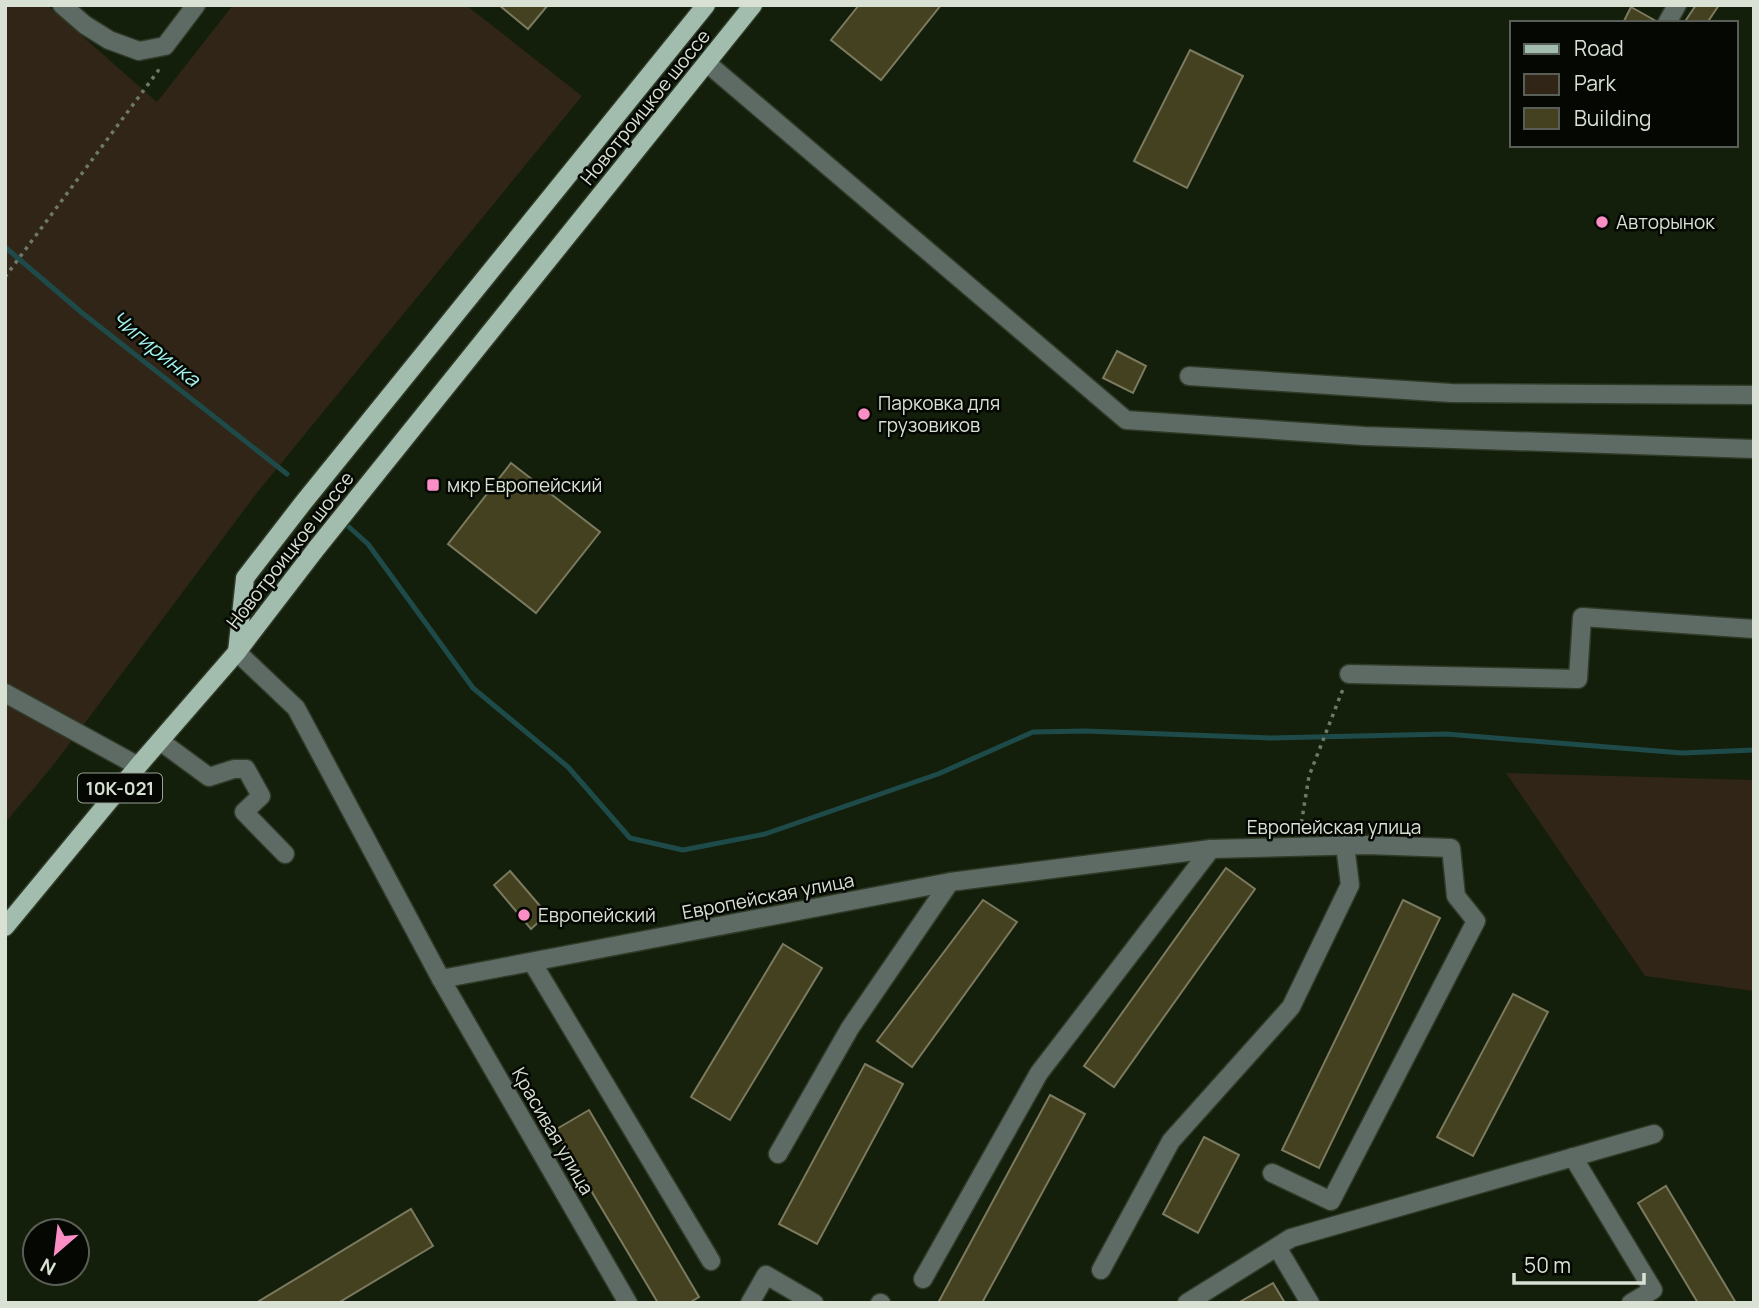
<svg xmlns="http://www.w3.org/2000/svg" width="1759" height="1308" font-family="Manrope,sans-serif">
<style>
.green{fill:#302516}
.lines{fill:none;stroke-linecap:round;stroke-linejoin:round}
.stream{stroke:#1e4b49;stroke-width:5}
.building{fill:#444121;stroke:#7c7a5e;stroke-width:2}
.minor-casing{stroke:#2f3a27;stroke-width:21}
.major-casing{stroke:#2f3a27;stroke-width:21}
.path{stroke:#6e7968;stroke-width:3.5;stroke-dasharray:3.5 5;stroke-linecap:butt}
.minor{stroke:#5e6a64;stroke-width:18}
.major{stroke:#a2bcae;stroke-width:18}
.poi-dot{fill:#fb8fc5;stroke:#040702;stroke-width:2.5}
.labels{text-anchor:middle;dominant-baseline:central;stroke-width:5;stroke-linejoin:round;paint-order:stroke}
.shield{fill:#040702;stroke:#98a094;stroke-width:2}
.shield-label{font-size:18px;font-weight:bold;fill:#d8e1d3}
.street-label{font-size:19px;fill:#d8e1d3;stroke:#040702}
.poi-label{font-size:19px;fill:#d8e1d3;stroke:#040702;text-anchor:start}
.water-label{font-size:21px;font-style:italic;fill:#a3f3ef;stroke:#040702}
</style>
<rect width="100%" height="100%" fill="#131f0b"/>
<!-- green -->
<g class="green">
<path d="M5 5H47L157 102 233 5H466L582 96 256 494 55 763 5 823Z"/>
<path d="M1506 773 1754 780V991L1645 976Z"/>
</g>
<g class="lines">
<!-- stream -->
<g class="stream">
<path d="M5 247 81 312 287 474"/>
<path d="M349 527 368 544 473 688 568 767 630 838 683 850 765 834 938 774 1033 732 1085 731 1271 738 1446 734 1682 753 1754 750"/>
</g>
</g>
<!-- building -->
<g class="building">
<path d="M499 5H548L528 29Z"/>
<path d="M859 5H941L881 80 831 40Z"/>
<path d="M1696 5H1719L1707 23H1684Z"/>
<path d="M1631 7 1656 21V23H1623Z"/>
<path d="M1190 50 1243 76 1187 188 1134 161Z"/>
<path d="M1117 351 1146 366 1133 393 1103 378Z"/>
<path d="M511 463 600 532 536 613 448 544Z"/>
<path d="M1226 868 1255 889 1114 1087 1084 1066Z"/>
<path d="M510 871 547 914 531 929 494 885Z"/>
<path d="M983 900 1017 922 912 1067 877 1041Z"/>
<path d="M1403 900 1440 918 1319 1168 1282 1150Z"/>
<path d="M783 944 822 968 730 1120 691 1097Z"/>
<path d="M1513 994 1548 1012 1473 1156 1437 1137Z"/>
<path d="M865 1064 903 1084 817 1244 779 1224Z"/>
<path d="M1050 1095 1085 1114 982 1303H938Z"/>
<path d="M589 1110 699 1297 689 1303H658L555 1130Z"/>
<path d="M1204 1137 1239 1155 1198 1233 1163 1214Z"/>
<path d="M1666 1186 1736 1303H1698L1638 1203Z"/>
<path d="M411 1209 433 1246 338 1303H256Z"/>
<path d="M1273 1283 1285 1303H1238Z"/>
</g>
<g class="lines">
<defs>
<g id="minor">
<path d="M62 5 85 25 109 40 139 51 165 46 196 5"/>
<path d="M1667 23 1677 5"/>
<path d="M707 63 1126 420 1364 436 1754 449"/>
<path d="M1189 376 1451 393 1754 395"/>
<path d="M237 652 296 708 441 979 950 882 1211 849 1368 845 1451 848 1456 896 1476 921 1331 1201 1272 1173"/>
<path d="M1349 674 1578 679 1582 617 1754 629"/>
<path d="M5 693 138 766"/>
<path d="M160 741 209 777 234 769H246L261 796 244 812 285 854"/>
<path d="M532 962 711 1261"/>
<path d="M441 979 628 1303"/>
<path d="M778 1154 850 1028 950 882"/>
<path d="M1573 1157 1653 1290 1631 1303"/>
<path d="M1277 1247 1310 1303"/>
<path d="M1101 1270 1171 1141 1291 1007 1350 885 1345 845"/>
<path d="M923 1279 1039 1073 1211 849"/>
<path d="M750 1303 766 1275 814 1303"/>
<path d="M880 1303H881"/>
<path d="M1187 1303 1291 1238 1654 1134"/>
</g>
<g id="major">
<path d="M237 652 245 578 303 503 706 5"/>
<path d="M5 927 138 766 237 652 316 549 753 5"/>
</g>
</defs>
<!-- minor casing -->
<use href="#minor" class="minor-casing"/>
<!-- major casing -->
<use href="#major" class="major-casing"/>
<!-- path -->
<g class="path">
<path d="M5 277 158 71 160 65"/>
<path d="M1300 831 1309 776 1343 689"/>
</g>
<!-- minor -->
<use href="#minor" class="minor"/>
<!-- major -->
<use href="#major" class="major"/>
</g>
<!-- markers -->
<g class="poi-dot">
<circle cx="1602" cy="222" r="7"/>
<circle cx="864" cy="414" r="7"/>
<rect x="426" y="478" width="14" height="14" rx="3.5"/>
<circle cx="524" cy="915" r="7"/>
</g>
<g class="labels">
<!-- shield labels -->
<rect class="shield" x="78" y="773.5" width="84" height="29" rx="5"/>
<g class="shield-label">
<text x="120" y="788">10К-021</text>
</g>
<!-- street labels -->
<g class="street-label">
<text transform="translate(645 107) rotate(-51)">Новотроицкое шоссе</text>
<text transform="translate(290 550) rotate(-52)">Новотроицкое шоссе</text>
<text x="1334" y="827">Европейская улица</text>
<text transform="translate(768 896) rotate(-11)">Европейская улица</text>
<text transform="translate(553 1131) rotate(60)">Красивая улица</text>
</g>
<!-- poi labels -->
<g class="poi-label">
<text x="1616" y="222">Авторынок</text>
<text x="878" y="403">Парковка для<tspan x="878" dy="22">грузовиков</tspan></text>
<text x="447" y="485">мкр Европейский</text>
<text x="538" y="915">Европейский</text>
</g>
<!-- water labels -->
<g class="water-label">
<text transform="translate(156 348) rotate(39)">Чигиринка</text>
</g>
</g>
<!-- border -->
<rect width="1759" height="1308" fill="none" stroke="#d8e1d3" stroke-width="14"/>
<!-- legend -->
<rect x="1510" y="21" width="228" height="126" fill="#040702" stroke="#595e56" stroke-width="2"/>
<rect x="1524" y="44" width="35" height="10" fill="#a2bcae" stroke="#595e56" stroke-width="2"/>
<text x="1574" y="56" font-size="21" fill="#d8e1d3">Road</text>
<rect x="1524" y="74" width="35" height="21" fill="#302516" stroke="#595e56" stroke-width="2"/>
<text x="1574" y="91" font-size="21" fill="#d8e1d3">Park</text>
<rect x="1524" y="108" width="35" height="21" fill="#444121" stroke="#595e56" stroke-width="2"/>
<text x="1574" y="126" font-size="21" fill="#d8e1d3">Building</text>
<!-- north arrow -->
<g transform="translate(56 1252) rotate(208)"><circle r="33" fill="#040702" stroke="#595e56" stroke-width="2"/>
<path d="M0-5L12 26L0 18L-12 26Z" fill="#fb8fc5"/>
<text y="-10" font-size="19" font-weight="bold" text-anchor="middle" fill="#d8e1d3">N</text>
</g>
<!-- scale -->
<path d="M1514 1273v10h130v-10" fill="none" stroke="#d8e1d3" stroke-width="3.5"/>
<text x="1524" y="1273" font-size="21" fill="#d8e1d3" stroke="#040702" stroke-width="5" paint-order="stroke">50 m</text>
</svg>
